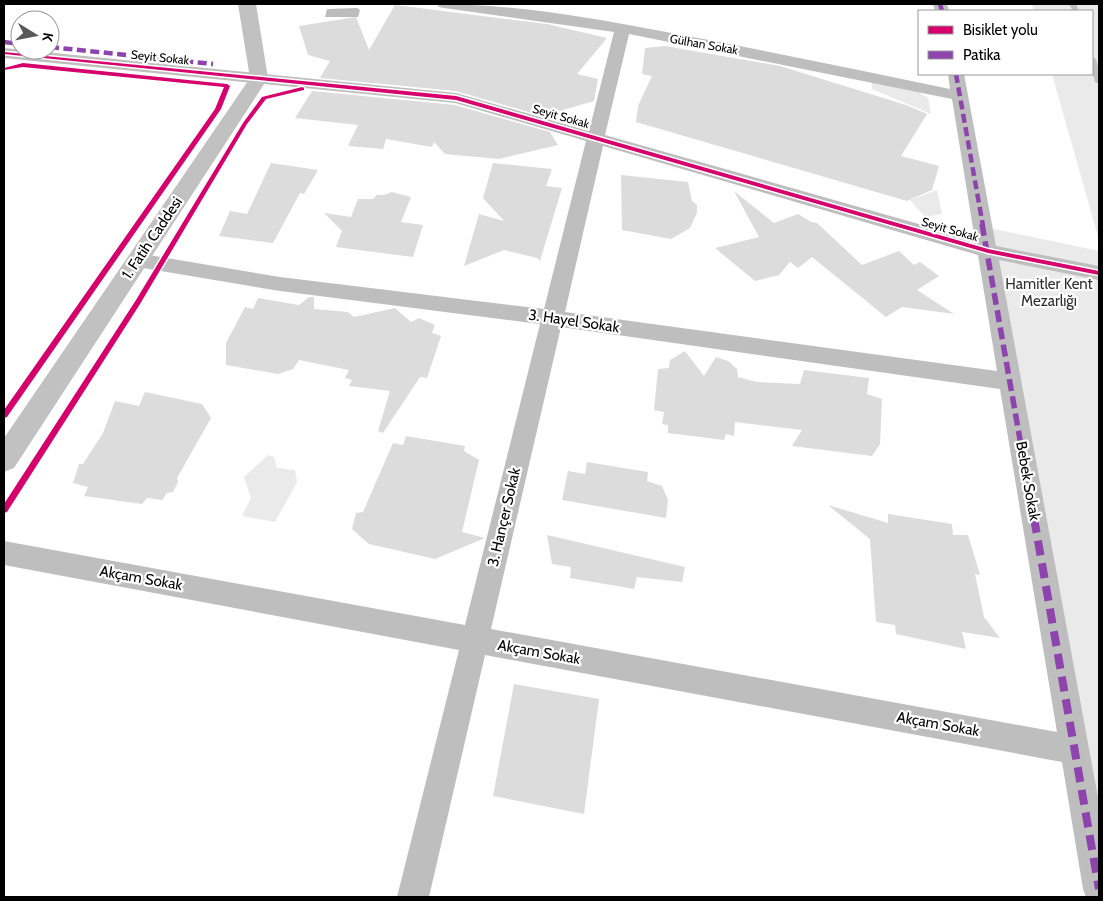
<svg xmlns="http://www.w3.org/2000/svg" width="1103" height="901" font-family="Cabin,sans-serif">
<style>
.green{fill:#eaeaea}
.water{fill:#bcbcbc}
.building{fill:#dcdcdc}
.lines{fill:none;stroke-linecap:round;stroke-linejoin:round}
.lane{fill:#bebebe;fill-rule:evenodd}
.street{fill:#bebebe;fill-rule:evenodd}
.secondary{fill:#c1c1c1;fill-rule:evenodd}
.quiet-far2{stroke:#8e44ad;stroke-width:4.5;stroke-dasharray:9 4.5;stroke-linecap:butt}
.quiet-far1{stroke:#8e44ad;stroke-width:5.5;stroke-dasharray:12 5.5;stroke-linecap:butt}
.quiet{stroke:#8e44ad;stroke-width:8;stroke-dasharray:15 8;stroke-linecap:butt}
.cycleway-casing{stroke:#fff;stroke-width:3}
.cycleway{fill:#d6006c;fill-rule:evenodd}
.labels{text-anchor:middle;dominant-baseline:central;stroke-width:4.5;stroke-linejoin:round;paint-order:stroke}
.far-street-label{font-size:12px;fill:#000;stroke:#fff}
.street-label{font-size:15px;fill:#000;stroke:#fff}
.park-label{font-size:15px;fill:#2f2f2f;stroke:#fff}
</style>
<rect width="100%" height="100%" fill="#fff"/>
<!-- green -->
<g class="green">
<path d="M1032 4H1099V240L1052 74H1092V11H1034Z"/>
<path d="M872 80 912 88 928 98 931 114 872 89Z"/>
<path d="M937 190 942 214 925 217 910 200Z"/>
<path d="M990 228 1099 251V823L1011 390Z"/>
<path d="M268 455 274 457 277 468 295 470 297 482 275 522 242 516 251 498 244 477Z"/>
</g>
<!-- water -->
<path class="water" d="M357 8 360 10 358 17H325L327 9Z"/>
<!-- building -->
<g class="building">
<path d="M395 5 547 24 607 38 577 74 598 79 594 101 542 116 456 91 320 78 330 61 308 55 299 26 356 17 369 50Z"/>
<path d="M665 46 780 66 906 105 927 114 901 156 939 166 932 190 907 201 636 122 638 106 652 76 642 74 645 48Z"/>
<path d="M312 91 455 105 550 132 558 145 499 159 445 154 434 142 432 147 386 139 383 149 348 146 358 125 295 118Z"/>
<path d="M271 163 318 170 304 194 300 193 273 243 219 236 230 211 247 214Z"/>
<path d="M493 163 552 169 546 186 562 188 540 261 537 258 504 250 464 266 479 214 504 221 483 198Z"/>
<path d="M621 175 688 182 692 201 697 205V213L690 228 671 239 622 230Z"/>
<path d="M734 191 774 223 798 214 811 222 817 223 862 265 899 251 914 265 920 262 939 276 917 290 954 314 902 307 886 317 812 257 798 268 790 262 779 275 755 281 715 248 759 237Z"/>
<path d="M392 192 411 197 401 222 423 225 413 257 336 247 342 231 324 213 351 217 358 199H373L377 195H384Z"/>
<path d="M309 297H314V309L348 312 354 317 395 308 411 322 419 318 435 325 432 333 441 336 427 378 420 377 383 433 378 431 390 391 349 386 352 380 345 378 349 370 299 360 293 369 278 374 226 365V343L245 307 253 309 258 298 299 305Z"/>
<path d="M685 351 704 376 716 357 728 361 737 369 738 377 757 382 800 384 804 370 869 378 867 394 882 399 880 444 872 456 792 446 802 430 735 422 734 436 726 434 724 440 668 433V425L662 424 664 412 654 410 658 369 669 368 670 360Z"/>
<path d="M145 392 202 404 211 418 177 478 178 482 173 492 167 493 162 500 147 498 142 504 84 496 88 487 73 483 79 464H83L103 433 115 401 139 406Z"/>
<path d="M406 436 465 446 464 451 479 460 462 532 485 538 435 559 369 544 352 529 356 513 363 512 393 443 403 445Z"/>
<path d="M587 462 648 472 647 481 662 486 668 500 666 518 562 500 568 471 585 474Z"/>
<path d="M828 505 888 523V514L952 524 953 535H968L980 575 975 574 984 617 1000 638 962 632 966 649 896 634 895 625 876 622 870 539Z"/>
<path d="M547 535 685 567 682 582 637 577 634 589 570 578 571 567 552 564Z"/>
<path d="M514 684 599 699 584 814 493 796Z"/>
</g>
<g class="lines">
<!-- lane -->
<g class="lane">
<path d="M1069 4H1076L1079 11H1073Z"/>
<path d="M1092 57 1096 59 1099 70V84L1095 82 1092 71Z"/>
</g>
<!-- street -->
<g class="street">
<path d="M437 4C512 4 587 17 661 31 758 49 854 69 950 89L948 74H964L996 246 1099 266V280L999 260 1099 803V897H1086L1083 889 1062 762 485 655 429 897H397L459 650 4 565V541L465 625 540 324 280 291 137 267 130 265 127 260 130 255 137 253 280 277 544 309 586 141 455 103 4 58V48L456 93 589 131 614 32 444 8 439 7ZM629 34 952 99 975 240 605 135ZM603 146 978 255 997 371 565 312ZM561 327 1000 389 1057 732 491 629Z"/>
<path d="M933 4H947L949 11H935Z"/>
</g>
<!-- secondary -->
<path class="secondary" d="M238 4H256L268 78 14 468 4 472V438L250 78Z"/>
<!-- quiet-far2 -->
<g class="quiet-far2">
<path d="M940 4 942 11"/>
<path d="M4 42 20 44"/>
<path d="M50 47 213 64"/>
<path d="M956 74 983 226"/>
</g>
<!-- quiet-far1 -->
<path class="quiet-far1" d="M982 224 1034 519"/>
<!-- quiet -->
<path class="quiet" d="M1034 518 1099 889"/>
<defs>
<g id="cycleway">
<path d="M4 52 456 96 988 249 1099 271V275L988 253 456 100 4 54Z"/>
<path d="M23 63 227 84 230 86 221 109 7 417 4 418V410L215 109 224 87 23 67 4 70V68Z"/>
<path d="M302 87 304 88V90L266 99 247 124 140 304 7 512 4 513V504L136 300 243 123 262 97Z"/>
</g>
</defs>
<!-- cycleway casing -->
<use href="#cycleway" class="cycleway-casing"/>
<!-- cycleway -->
<use href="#cycleway" class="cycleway"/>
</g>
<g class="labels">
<!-- far-street labels -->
<g class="far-street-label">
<text transform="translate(704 44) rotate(10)">Gülhan Sokak</text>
<text transform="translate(160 57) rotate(6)">Seyit Sokak</text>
<text transform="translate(561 116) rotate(16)">Seyit Sokak</text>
<text transform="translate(950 229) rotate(16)">Seyit Sokak</text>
</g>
<!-- street labels -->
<g class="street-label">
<text transform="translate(152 238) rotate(-56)">1. Fatih Caddesi</text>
<text transform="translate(574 321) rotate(8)">3. Hayel Sokak</text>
<text transform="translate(1028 481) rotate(80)">Bebek Sokak</text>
<text transform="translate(504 517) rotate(-77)">3. Hançer Sokak</text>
<text transform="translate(141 578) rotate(10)">Akçam Sokak</text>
<text transform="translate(539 652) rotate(10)">Akçam Sokak</text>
<text transform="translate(938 724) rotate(10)">Akçam Sokak</text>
</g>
<!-- park labels -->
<g class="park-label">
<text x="1049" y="284">Hamitler Kent<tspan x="1049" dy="17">Mezarlığı</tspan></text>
</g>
</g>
<!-- border -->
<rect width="1103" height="901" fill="none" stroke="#000000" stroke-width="10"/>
<!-- legend -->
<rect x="918" y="10" width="175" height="65" fill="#ffffff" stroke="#999999"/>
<rect x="928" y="26" width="25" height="8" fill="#d6006c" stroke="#999999"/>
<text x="963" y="35" font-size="15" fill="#000000">Bisiklet yolu</text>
<rect x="928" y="51" width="25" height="8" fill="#8e44ad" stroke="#999999"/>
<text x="963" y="60" font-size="15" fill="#000000">Patika</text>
<!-- north arrow -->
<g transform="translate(35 35) rotate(100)"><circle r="24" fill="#ffffff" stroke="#999999"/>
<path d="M0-4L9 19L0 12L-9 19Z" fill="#595959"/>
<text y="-8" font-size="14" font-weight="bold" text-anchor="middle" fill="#000000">K</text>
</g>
</svg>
